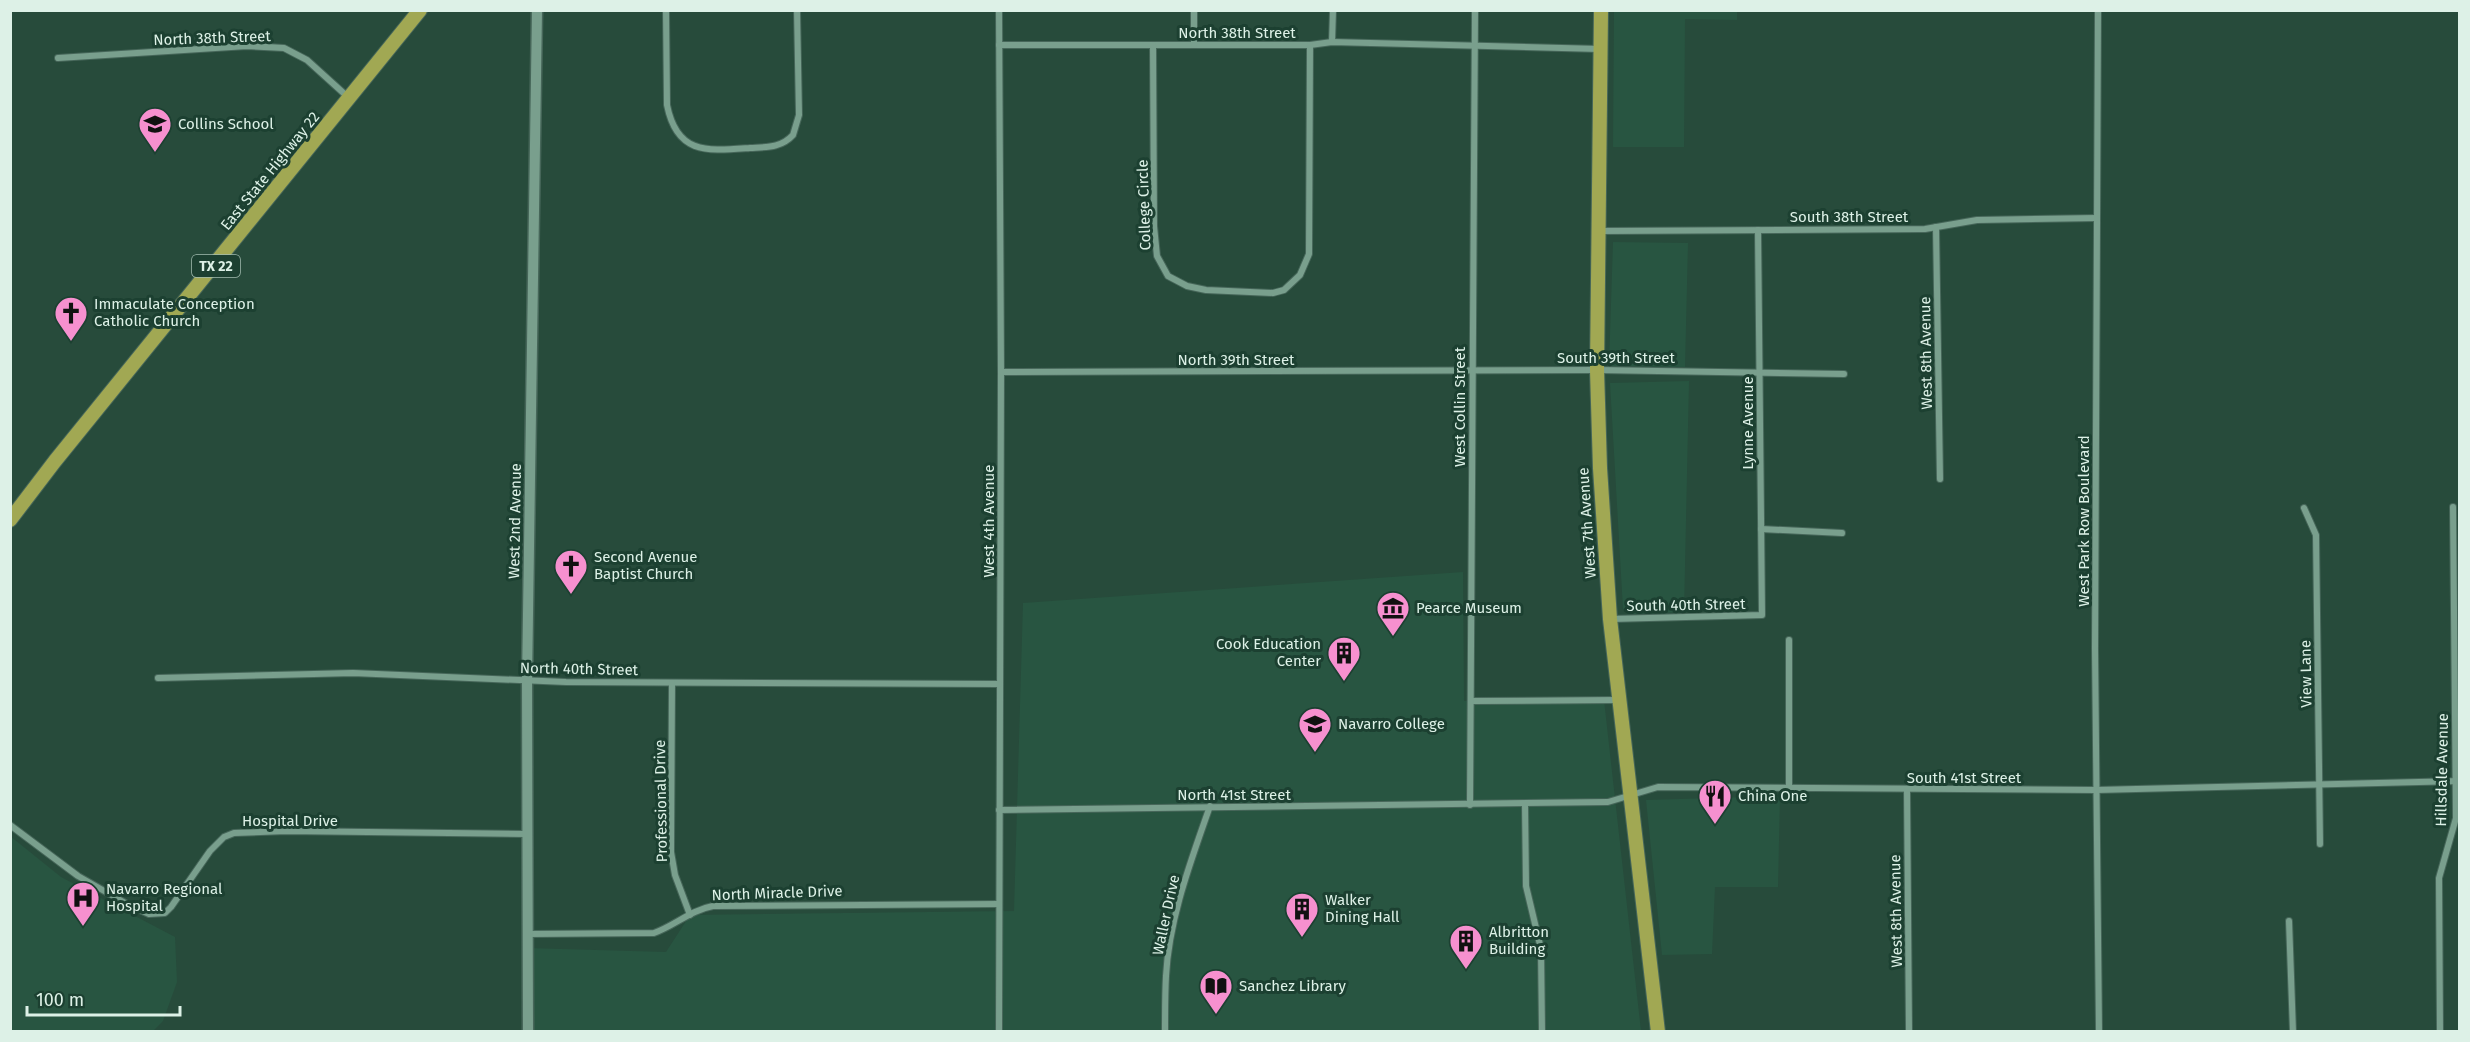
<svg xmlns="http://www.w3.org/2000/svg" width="2470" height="1042" font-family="'Fira Sans',sans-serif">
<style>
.built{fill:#285541}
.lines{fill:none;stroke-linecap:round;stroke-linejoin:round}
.minor-casing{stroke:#466659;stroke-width:8}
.tertiary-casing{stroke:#466659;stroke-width:13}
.primary-casing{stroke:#466659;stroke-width:16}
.minor{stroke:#799f8d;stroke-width:6}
.tertiary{stroke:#799f8d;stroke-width:10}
.primary{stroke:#a1a853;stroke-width:14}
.labels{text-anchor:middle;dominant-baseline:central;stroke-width:6;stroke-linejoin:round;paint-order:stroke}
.shield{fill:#1c4031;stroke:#a3bcb0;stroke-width:1.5}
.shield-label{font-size:14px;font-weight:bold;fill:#ddf1e7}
.street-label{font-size:15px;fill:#ddf1e7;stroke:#1c4031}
.poi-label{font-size:15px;fill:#ddf1e7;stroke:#1c4031;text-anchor:start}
</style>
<rect width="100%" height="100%" fill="#274b3b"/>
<!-- built -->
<g class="built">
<path d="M1614 11H1737V20L1685 19 1684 147H1613Z"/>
<path d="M1613 242 1688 243 1685 367 1609 366Z"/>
<path d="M1689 381 1684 612 1630 614 1623 609 1610 383Z"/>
<path d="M1463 572 1464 701 1604 700 1641 1031H529L527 948 666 952 690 915 1014 911 1023 603Z"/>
<path d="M1780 796 1778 887H1715L1712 954 1662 955 1646 800Z"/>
<path d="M10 836 61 877 175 937 177 982 163 1021 153 1031H11Z"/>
</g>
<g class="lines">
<defs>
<g id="minor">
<path d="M666 10 667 105C677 155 707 151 750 148 767 147 781 148 793 135L799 115 797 10"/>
<path d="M999 10 1001 372 999 1032"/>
<path d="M2098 10 2095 649 2099 1032"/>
<path d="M1332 42 1333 10"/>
<path d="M999 45H1310L1332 42 1600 49"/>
<path d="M1153 45 1154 226 1157 256 1168 276 1187 286 1206 290 1273 293 1284 290 1300 275 1309 254 1310 45"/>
<path d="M1194 45V10"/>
<path d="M58 58 247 46 284 48 307 60 349 98"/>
<path d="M1936 227 1940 479"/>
<path d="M1600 231 1925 229 1977 220 2097 218"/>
<path d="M1001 372 1597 370 1844 374"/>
<path d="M2304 508 2316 535 2320 844"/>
<path d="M1761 529 1842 533"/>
<path d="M1611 619 1762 615 1758 230"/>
<path d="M158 678 353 673 566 682 999 684"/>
<path d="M672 683 671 852 675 875 690 915"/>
<path d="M1472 701 1618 700"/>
<path d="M1789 788V640"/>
<path d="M1907 790 1909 1032"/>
<path d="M1525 804 1526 886 1541 949 1542 1032"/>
<path d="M1470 805 1475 10"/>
<path d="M999 810 1608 802 1658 787 2096 790 2460 781"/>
<path d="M10 825 78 876 127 904 149 914 165 913 171 907 210 851 224 837 234 833 286 831 527 834"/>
<path d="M2289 921 2293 1032"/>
<path d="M527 934 654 933C674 926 691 910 713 906L999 904"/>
<path d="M1165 1032C1165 1013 1165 994 1166 976 1169 918 1191 861 1210 806"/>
<path d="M2440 1032 2439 878 2456 818 2453 507"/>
</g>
<path id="tertiary" d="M528 1032 527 681 537 10"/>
<g id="primary">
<path d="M1601 10 1597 370 1600 468 1610 619 1658 1032"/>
<path d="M10 520 55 461 420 10"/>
</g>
</defs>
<!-- minor casing -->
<use href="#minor" class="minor-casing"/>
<!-- tertiary casing -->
<use href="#tertiary" class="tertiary-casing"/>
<!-- primary casing -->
<use href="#primary" class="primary-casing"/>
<!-- minor -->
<use href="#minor" class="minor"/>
<!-- tertiary -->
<use href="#tertiary" class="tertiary"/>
<!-- primary -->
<use href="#primary" class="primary"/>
</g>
<!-- icons -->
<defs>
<symbol id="school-pin" viewBox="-11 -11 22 30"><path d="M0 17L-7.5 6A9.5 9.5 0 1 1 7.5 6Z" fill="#f690cf" stroke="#1c4031"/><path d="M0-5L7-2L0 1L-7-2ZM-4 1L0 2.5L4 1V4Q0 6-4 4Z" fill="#111"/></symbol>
<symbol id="church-pin" viewBox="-11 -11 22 30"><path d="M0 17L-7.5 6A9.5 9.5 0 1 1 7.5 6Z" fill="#f690cf" stroke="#1c4031"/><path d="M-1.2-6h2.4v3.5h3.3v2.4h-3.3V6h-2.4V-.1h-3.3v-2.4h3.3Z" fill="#111"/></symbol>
<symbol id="museum-pin" viewBox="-11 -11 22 30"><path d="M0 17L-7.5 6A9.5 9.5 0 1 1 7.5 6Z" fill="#f690cf" stroke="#1c4031"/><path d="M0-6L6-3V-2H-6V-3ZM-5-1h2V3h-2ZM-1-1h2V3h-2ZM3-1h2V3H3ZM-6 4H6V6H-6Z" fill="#111"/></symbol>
<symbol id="building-pin" viewBox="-11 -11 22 30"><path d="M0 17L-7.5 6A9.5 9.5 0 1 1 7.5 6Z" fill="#f690cf" stroke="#1c4031"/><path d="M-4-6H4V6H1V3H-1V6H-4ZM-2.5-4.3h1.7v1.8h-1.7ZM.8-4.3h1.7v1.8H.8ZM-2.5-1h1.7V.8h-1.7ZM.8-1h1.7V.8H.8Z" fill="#111"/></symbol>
<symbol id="university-pin" viewBox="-11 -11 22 30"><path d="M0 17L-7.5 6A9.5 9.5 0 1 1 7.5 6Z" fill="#f690cf" stroke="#1c4031"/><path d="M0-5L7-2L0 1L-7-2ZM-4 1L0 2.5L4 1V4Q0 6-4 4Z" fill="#111"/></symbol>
<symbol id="restaurant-pin" viewBox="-11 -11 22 30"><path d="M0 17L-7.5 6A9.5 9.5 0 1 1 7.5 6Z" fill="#f690cf" stroke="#1c4031"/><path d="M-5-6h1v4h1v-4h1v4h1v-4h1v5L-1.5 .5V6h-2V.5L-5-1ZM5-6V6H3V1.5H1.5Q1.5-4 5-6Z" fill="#111"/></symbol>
<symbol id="hospital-pin" viewBox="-11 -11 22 30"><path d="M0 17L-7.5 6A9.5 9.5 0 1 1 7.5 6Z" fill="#f690cf" stroke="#1c4031"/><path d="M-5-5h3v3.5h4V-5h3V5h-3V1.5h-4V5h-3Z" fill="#111"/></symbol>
<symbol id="library-pin" viewBox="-11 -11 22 30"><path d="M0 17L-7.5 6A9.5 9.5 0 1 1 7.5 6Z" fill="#f690cf" stroke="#1c4031"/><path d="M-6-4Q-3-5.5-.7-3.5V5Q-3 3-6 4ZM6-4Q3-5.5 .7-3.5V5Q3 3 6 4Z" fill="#111"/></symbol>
</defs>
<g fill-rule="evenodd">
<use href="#school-pin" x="136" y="105" width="38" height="52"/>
<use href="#church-pin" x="52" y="294" width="38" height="52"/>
<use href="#church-pin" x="552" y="547" width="38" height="52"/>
<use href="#museum-pin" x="1374" y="589" width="38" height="52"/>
<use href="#building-pin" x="1325" y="634" width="38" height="52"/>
<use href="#university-pin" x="1296" y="705" width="38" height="52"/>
<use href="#restaurant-pin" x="1696" y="777" width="38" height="52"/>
<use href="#hospital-pin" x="64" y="879" width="38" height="52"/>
<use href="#building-pin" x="1283" y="890" width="38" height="52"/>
<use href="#building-pin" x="1447" y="922" width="38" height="52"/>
<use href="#library-pin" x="1197" y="967" width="38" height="52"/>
</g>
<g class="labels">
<!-- shield labels -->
<rect class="shield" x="192" y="255" width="48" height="22" rx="4.5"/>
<g class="shield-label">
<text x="216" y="266">TX 22</text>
</g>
<!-- street labels -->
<g class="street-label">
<text x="1237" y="33">North 38th Street</text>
<text transform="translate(212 38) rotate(-2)">North 38th Street</text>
<text transform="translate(270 171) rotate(-51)">East State Highway 22</text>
<text transform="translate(1144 205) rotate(-92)">College Circle</text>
<text x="1849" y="217">South 38th Street</text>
<text transform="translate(1926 353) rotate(-91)">West 8th Avenue</text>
<text x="1616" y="358">South 39th Street</text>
<text x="1236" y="360">North 39th Street</text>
<text transform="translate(1460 407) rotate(-90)">West Collin Street</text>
<text transform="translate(1748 423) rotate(-90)">Lynne Avenue</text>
<text transform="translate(515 521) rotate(-89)">West 2nd Avenue</text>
<text transform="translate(989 521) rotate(-90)">West 4th Avenue</text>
<text transform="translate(2084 521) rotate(-90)">West Park Row Boulevard</text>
<text transform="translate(1587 523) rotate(-94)">West 7th Avenue</text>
<text transform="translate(1686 605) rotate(-1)">South 40th Street</text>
<text transform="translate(579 669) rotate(1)">North 40th Street</text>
<text transform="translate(2306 674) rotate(-91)">View Lane</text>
<text transform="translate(2442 770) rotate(-89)">Hillsdale Avenue</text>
<text x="1964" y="778">South 41st Street</text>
<text x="1234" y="795">North 41st Street</text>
<text transform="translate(661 801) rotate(-91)">Professional Drive</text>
<text x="290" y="821">Hospital Drive</text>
<text transform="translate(777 893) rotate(-2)">North Miracle Drive</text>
<text transform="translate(1896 911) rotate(-91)">West 8th Avenue</text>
<text transform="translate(1166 915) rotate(-78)">Waller Drive</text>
</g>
<!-- poi labels -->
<g class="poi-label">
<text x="178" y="124">Collins School</text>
<text x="94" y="304">Immaculate Conception<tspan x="94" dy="17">Catholic Church</tspan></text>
<text x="594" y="557">Second Avenue<tspan x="594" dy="17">Baptist Church</tspan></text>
<text x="1416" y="608">Pearce Museum</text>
<text x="1321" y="644" text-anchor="end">Cook Education<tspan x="1321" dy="17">Center</tspan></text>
<text x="1338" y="724">Navarro College</text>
<text x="1738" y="796">China One</text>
<text x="106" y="889">Navarro Regional<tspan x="106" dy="17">Hospital</tspan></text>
<text x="1325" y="900">Walker<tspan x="1325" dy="17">Dining Hall</tspan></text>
<text x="1489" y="932">Albritton<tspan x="1489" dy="17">Building</tspan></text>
<text x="1239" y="986">Sanchez Library</text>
</g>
</g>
<!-- border -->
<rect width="2470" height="1042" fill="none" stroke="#ddf1e7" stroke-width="24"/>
<!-- scale -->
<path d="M27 1006v9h153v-9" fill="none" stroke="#ddf1e7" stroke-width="3"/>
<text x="36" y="1006" font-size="18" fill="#ddf1e7" stroke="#1c4031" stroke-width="4.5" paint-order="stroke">100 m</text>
</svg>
